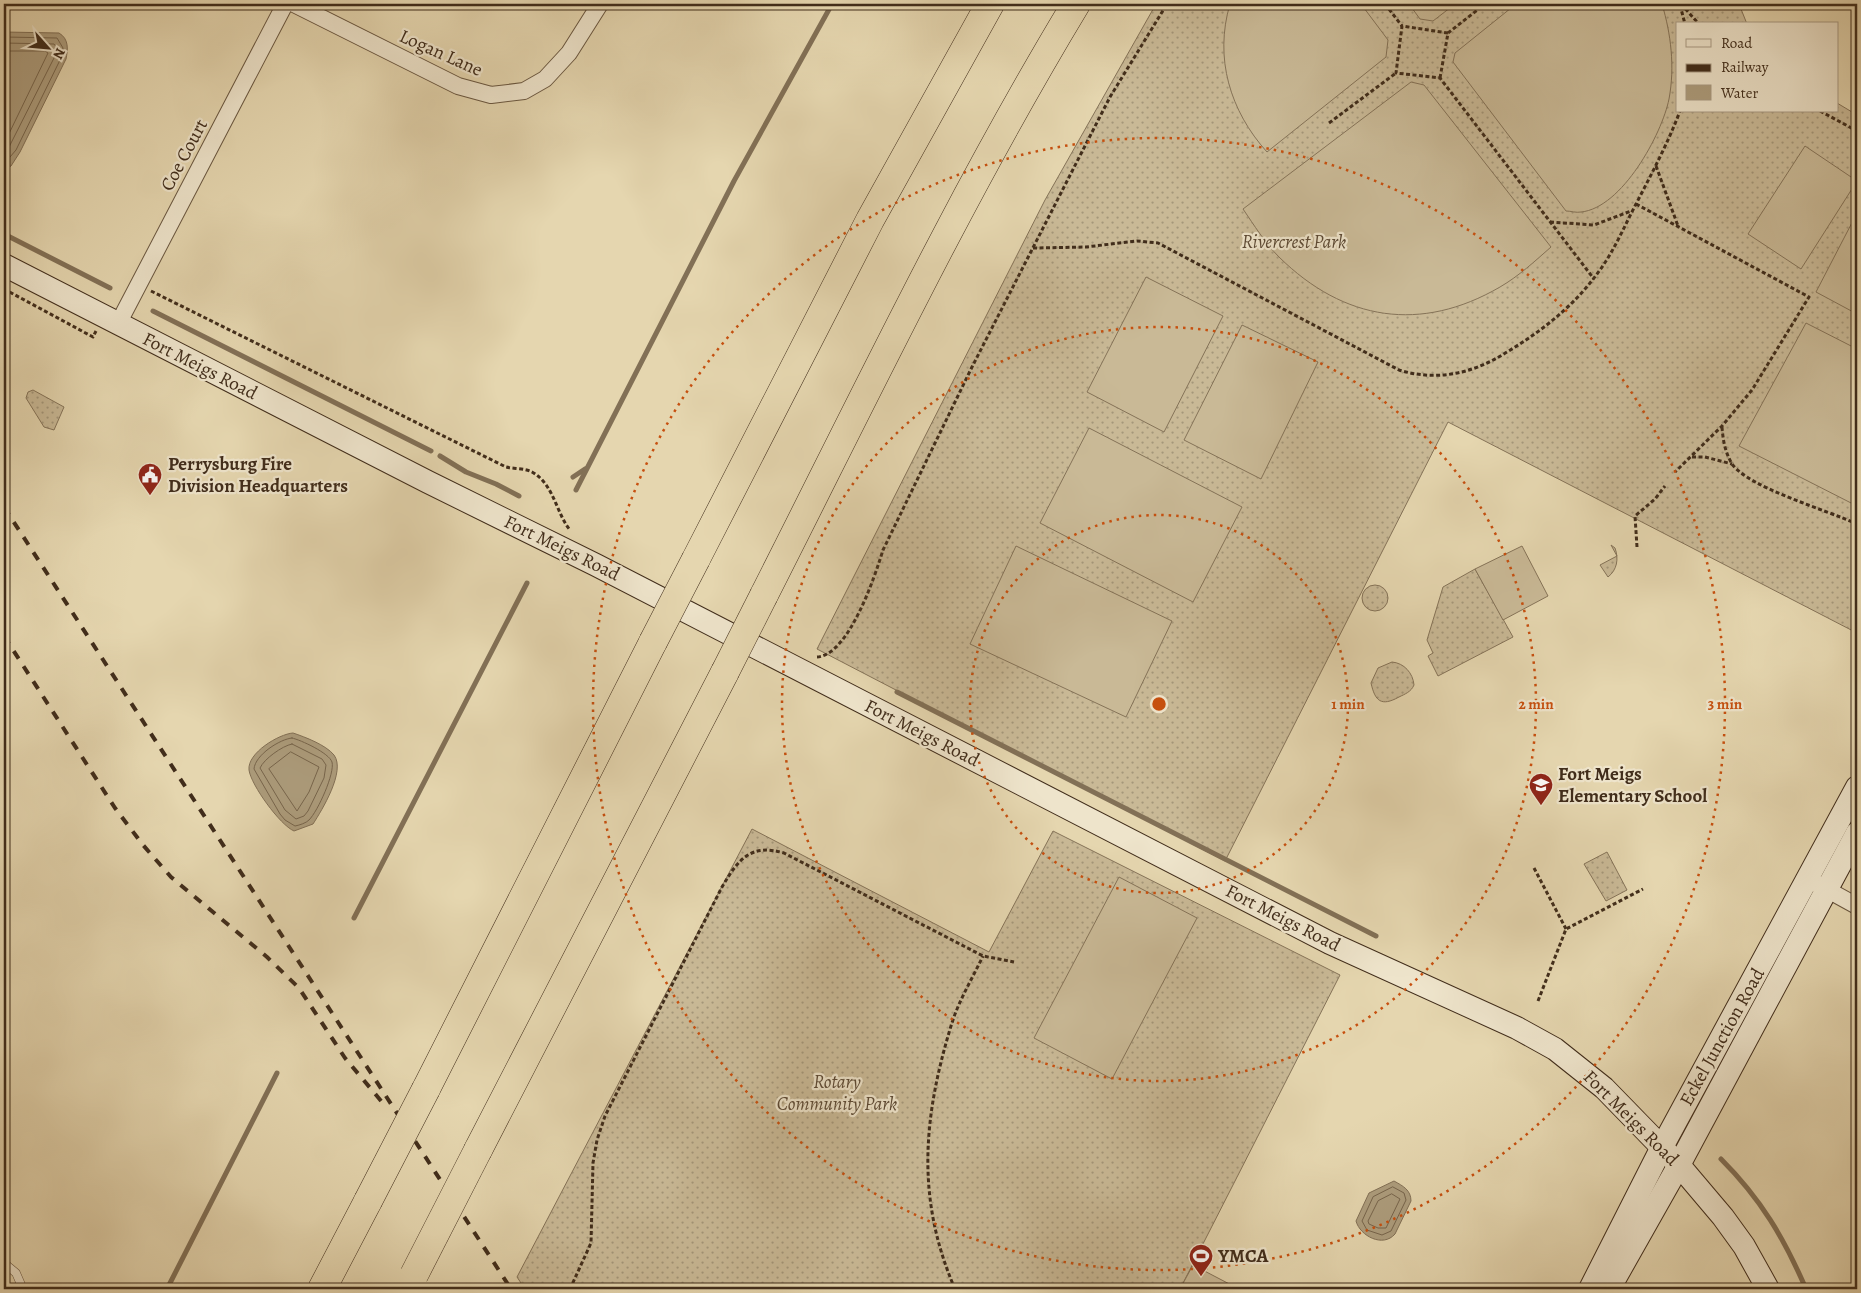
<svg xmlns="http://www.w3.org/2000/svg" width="1861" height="1293" font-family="Alegreya,serif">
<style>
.grass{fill:url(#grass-dots);stroke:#857358}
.garden{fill:#c9b996;stroke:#857358}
.water{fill:#ad9d7d;stroke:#827056}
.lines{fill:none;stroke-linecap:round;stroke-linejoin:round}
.shore{stroke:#77654c;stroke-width:1}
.stream{stroke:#827056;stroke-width:5}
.lane-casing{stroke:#6a5740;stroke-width:9}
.street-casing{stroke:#6a5740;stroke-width:18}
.secondary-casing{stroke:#412d1b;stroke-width:24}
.highway-casing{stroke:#412d1b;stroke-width:29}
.path{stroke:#412d1b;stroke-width:3;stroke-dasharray:4 2.5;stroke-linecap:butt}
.lane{stroke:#eee4cb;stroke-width:8}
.street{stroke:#eee4cb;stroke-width:16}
.secondary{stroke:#eee4cb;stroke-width:22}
.highway{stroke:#e5d6af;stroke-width:28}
.rail{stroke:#412d1b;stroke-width:4;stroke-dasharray:9 9;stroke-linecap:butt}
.highway-bridge-casing{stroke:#412d1b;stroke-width:29;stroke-linecap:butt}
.highway-bridge{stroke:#e5d6af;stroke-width:28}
.ring{fill:none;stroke:#c7500f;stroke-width:2.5;stroke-dasharray:2.5 5}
.labels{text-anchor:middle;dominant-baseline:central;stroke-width:4.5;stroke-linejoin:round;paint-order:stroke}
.street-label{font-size:19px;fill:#412d1b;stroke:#eee4cb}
.park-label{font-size:19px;font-style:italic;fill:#5c4934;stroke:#eee4cb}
.poi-label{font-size:19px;font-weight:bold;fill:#412d1b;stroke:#eee4cb;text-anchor:start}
.centre{fill:#c7500f;stroke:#eee4cb;stroke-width:2.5}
.ring-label{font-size:15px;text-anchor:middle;font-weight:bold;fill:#c7500f;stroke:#eee4cb;stroke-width:4.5;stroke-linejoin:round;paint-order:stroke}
</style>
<defs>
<pattern id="grass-dots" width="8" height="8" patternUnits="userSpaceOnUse" patternTransform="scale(1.25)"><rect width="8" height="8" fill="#c9b996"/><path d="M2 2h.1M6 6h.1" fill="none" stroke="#a5977a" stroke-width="1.8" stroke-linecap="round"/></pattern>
</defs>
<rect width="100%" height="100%" fill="#e5d6af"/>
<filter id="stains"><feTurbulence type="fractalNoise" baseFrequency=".004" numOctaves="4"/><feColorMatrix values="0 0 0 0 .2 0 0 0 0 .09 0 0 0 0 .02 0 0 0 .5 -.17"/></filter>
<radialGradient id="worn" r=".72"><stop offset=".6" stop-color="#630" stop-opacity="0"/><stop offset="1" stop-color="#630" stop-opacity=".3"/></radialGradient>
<!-- grass -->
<g class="grass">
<path d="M1156 4H1739L1747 24H1677V111H1837V103L1857 115V633L1448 422 1225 861 817 649 1045 200Z"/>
<path d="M33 390 64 407 54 430 44 427 26 398 28 392Z"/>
<path d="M1611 545 1615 548C1619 559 1617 570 1608 577L1600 565 1617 556Z"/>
<path d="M1475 569 1513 637 1438 676 1428 656 1433 653 1427 640 1443 587Z"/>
<circle cx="1375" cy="598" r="13"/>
<path d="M1392 662C1404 663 1413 673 1414 685 1411 692 1405 694 1399 697 1381 707 1375 701 1371 683L1378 668Z"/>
<path d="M752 829 989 952 1053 831 1340 975 1180 1289H525L517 1277Z"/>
<path d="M1607 852 1627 890 1606 901 1584 864Z"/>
</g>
<!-- garden -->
<g class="garden">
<path d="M1230 4H1361L1388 40 1386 57 1267 152C1230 111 1214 58 1230 4Z"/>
<path d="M1409 4H1455L1433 21 1420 19Z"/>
<path d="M1516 4H1662C1671 34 1675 67 1669 99 1662 134 1622 208 1581 212 1576 213 1571 211 1566 211L1453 62 1455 53Z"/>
<path d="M1411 82 1424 85 1551 247C1535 261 1519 276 1500 287 1421 333 1344 321 1279 257 1265 243 1254 225 1243 209Z"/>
<path d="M1805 146 1857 181 1801 269 1748 234Z"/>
<path d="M1857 213V314L1816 292Z"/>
<path d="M1146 277 1223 316 1164 432 1087 392Z"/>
<path d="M1806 323 1857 349V506L1739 446Z"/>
<path d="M1242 325 1318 362 1261 479 1184 440Z"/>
<path d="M1089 428 1242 507 1193 602 1040 523Z"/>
<path d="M1016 546 1172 621 1126 717 970 644Z"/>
<path d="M1522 546 1548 596 1503 620 1475 569Z"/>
<path d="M1119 877 1197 918 1112 1079 1034 1038Z"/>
<path d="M1193 1265 1239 1289H1180Z"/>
</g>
<!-- water -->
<g class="water">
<path d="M4 32 59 33C69 39 68 49 66 59L20 152 11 166 4 170Z"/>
<path d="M293 733C305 737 326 745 334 755 346 771 322 810 313 824L294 831C280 825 251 785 249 770 247 753 279 734 293 733Z"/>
<path d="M1394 1181C1403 1186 1411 1190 1411 1201L1395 1234C1383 1248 1360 1236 1356 1221L1369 1193Z"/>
</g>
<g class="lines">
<!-- shore -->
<g class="shore">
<path d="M4 37 57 38 63 48 61 58 16 150 4 164"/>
<path d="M4 43 54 44 57 48 55 56 4 157"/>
<path d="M4 51H45L48 53 4 144"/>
<path d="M292 738C301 740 329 753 332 762 335 773 318 811 309 820 306 823 300 825 295 826L285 820 280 814 254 769C255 755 280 739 292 738Z"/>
<path d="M292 744 322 759 326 765 324 778 308 811 304 816 296 819 285 810 260 768C264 759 282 746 292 744Z"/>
<path d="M291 752 319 767 309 792 297 811 269 769Z"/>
<path d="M1393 1187 1404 1193 1406 1200 1391 1231 1382 1235 1367 1230 1362 1221 1373 1197Z"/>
<path d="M1392 1194 1400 1199 1386 1228H1378L1369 1224 1368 1221 1378 1201Z"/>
</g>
<!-- stream -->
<g class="stream">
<path d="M4 234 110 288"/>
<path d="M153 311 431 451"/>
<path d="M440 456 466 472 496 484 519 496"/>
<path d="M573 477 585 469"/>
<path d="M576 490 734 181 832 4"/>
<path d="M897 692 1376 936"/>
<path d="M354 918 527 583"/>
<path d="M1721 1159C1761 1199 1784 1238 1806 1289"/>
<path d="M167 1289 277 1073"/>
</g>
<defs>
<path id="lane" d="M4 1263 16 1273 23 1289"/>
<g id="street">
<path d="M294 4 458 86 491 95 524 91 545 79 569 53 600 4"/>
<path d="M118 324 285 4"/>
<path d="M1817 884 1857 906"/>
</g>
<g id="secondary">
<path d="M4 265 428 482 596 565 1330 943 1517 1028 1555 1049 1604 1088 1679 1165 1723 1217 1744 1246 1768 1289"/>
<path d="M1590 1289 1662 1147 1857 787"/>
<path d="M1609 1289 1679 1165 1857 833"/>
</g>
<g id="highway">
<path d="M696 559 870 220 990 4"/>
<path d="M764 595C865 396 961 194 1076 4"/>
<path d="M426 1089 653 642"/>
<path d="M478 1150 725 672"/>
<path d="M322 1289 368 1201"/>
</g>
</defs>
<!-- lane casing -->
<use href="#lane" class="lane-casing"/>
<!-- street casing -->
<use href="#street" class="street-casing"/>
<!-- secondary casing -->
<use href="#secondary" class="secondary-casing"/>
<!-- highway casing -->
<use href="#highway" class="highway-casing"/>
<!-- path -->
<g class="path">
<path d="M1385 4 1402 26"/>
<path d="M1681 4 1699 24"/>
<path d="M1680 5 1685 24"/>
<path d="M1448 33 1402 26 1396 73 1440 78 1594 279"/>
<path d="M1440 78 1448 33 1485 4"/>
<path d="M1820 111 1857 131"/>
<path d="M1329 123 1396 73"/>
<path d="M1656 166 1678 226"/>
<path d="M1636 204 1809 297 1752 390 1722 426 1675 472"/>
<path d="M1550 222 1594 225 1631 211"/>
<path d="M1033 248 1086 247 1137 241 1158 243 1399 370C1438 382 1474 373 1507 352 1547 328 1581 300 1606 261 1618 242 1626 223 1636 204 1652 173 1668 143 1680 111"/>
<path d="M4 289 93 337 96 331"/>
<path d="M151 291 506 467C514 469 525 468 532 472 554 484 556 513 570 530"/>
<path d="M1722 427C1723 440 1725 452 1732 464 1749 488 1827 510 1857 524"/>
<path d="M1692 457H1705L1732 464"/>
<path d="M1637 547 1635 516 1655 499 1665 486"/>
<path d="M817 657C849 655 875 576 883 550L972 367 1110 97 1167 4"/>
<path d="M1534 868 1566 929"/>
<path d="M1538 1001 1566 929 1643 889"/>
<path d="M570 1289 591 1243 593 1163 597 1140 605 1116 722 887C738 860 750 843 784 853L983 956 1014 962"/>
<path d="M955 1289C916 1199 923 1118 951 1026 958 1002 972 979 983 956"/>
</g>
<!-- lane -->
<use href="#lane" class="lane"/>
<!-- street -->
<use href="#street" class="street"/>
<!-- secondary -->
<use href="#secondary" class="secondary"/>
<!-- highway -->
<use href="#highway" class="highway"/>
<!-- rail -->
<g class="rail">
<path d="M4 507 511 1289"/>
<path d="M4 636 115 808 143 845 171 877 267 957 299 988 345 1058 382 1102"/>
</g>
<defs>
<g id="highway-bridge">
<path d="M653 642 696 559"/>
<path d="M725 672 764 595"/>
<path d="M368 1201 426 1089"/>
<path d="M414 1275 478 1150"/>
</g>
</defs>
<!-- highway-bridge casing -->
<use href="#highway-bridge" class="highway-bridge-casing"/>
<!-- highway-bridge -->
<use href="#highway-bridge" class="highway-bridge"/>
</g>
<!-- distance rings -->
<g class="ring">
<circle cx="1159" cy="704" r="189"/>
<circle cx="1159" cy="704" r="377"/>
<circle cx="1159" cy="704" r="566"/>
</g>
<!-- icons -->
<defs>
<symbol id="civic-pin" viewBox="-11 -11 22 30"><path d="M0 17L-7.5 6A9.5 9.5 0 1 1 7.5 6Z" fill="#8f2418" stroke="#eee4cb"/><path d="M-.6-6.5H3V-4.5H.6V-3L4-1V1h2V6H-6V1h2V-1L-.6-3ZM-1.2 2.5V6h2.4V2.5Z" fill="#fff"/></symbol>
<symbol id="school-pin" viewBox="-11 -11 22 30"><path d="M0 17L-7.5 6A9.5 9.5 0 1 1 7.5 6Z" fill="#8f2418" stroke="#eee4cb"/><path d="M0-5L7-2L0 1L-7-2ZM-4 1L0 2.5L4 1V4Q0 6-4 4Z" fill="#fff"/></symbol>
<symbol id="stadium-pin" viewBox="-11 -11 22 30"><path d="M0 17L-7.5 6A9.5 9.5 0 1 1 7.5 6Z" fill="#8f2418" stroke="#eee4cb"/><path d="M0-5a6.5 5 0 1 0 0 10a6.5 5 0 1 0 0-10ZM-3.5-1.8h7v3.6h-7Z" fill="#fff"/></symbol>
</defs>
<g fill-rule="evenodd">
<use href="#civic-pin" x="136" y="461" width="28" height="38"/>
<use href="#school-pin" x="1527" y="771" width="28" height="38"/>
<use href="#stadium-pin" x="1187" y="1242" width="28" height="38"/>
</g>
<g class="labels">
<!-- street labels -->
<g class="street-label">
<text transform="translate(441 53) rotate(24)">Logan Lane</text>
<text transform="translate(184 155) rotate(-62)">Coe Court</text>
<text transform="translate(200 366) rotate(27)">Fort Meigs Road</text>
<text transform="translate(562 548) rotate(26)">Fort Meigs Road</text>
<text transform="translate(922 733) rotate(27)">Fort Meigs Road</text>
<text transform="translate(1283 918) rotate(27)">Fort Meigs Road</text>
<text transform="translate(1722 1037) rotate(-61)">Eckel Junction Road</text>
<text transform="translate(1631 1118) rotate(45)">Fort Meigs Road</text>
</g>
<!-- park labels -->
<g class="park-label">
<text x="1294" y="242">Rivercrest Park</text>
<text x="837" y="1082">Rotary<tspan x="837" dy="22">Community Park</tspan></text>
</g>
<!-- poi labels -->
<g class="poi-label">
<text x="168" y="464">Perrysburg Fire<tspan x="168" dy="22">Division Headquarters</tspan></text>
<text x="1558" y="774">Fort Meigs<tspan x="1558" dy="22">Elementary School</tspan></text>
<text x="1218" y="1256">YMCA</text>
</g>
</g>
<circle cx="1159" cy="704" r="8" class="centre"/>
<g class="ring-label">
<text x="1348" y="709">1 min</text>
<text x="1536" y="709">2 min</text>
<text x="1725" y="709">3 min</text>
</g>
<!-- margin -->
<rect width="1861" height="1293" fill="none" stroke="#e5d6af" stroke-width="20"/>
<rect x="5" y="5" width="1851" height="1283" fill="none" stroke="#412d1b" stroke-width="2.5"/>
<rect x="10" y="10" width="1841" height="1273" fill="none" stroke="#412d1b"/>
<!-- legend -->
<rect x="1676" y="22" width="162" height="90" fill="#eee4cb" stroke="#a99b85"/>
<rect x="1686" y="39" width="25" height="8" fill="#eee4cb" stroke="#a99b85"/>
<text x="1721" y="48" font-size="15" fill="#412d1b">Road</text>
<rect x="1686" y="64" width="25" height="8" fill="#412d1b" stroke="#a99b85"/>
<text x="1721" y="72" font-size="15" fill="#412d1b">Railway</text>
<rect x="1686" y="85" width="25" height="15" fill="#ad9d7d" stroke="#a99b85"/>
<text x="1721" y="98" font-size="15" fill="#412d1b">Water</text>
<!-- north arrow -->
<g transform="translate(48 48) rotate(117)" stroke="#eee4cb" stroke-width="4" paint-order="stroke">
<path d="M0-4L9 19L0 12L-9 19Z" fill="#412d1b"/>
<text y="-8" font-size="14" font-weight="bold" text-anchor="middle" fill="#412d1b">N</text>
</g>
<rect width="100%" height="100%" filter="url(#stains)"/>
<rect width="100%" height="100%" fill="url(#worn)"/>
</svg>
